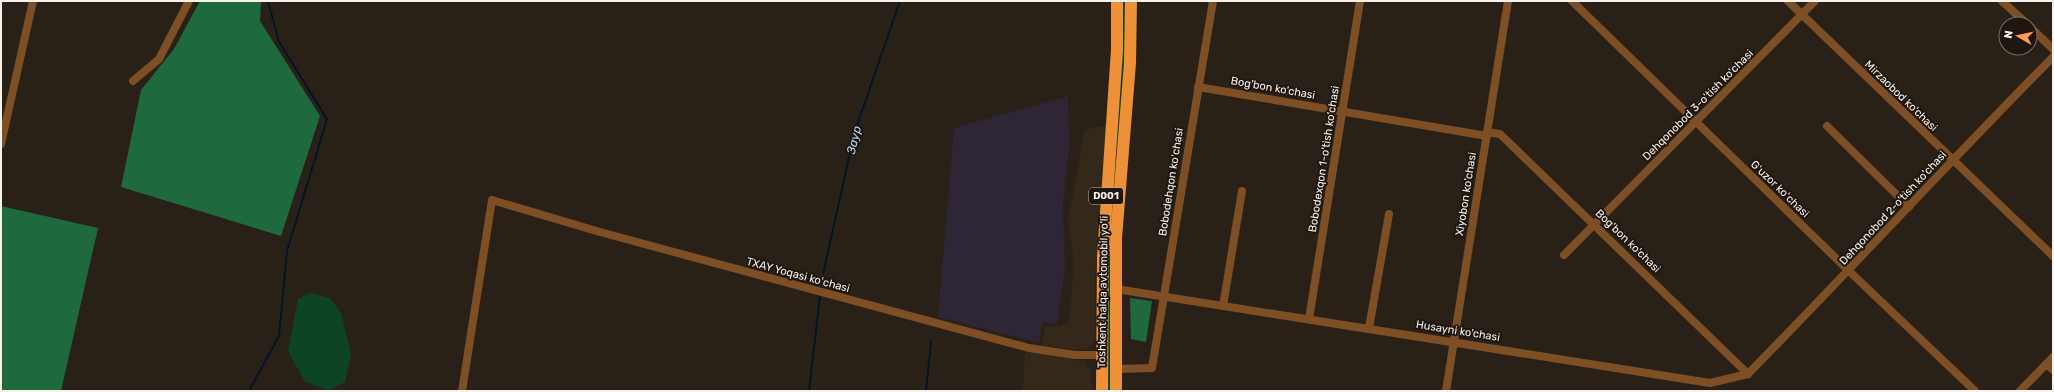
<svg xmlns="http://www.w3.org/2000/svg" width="2054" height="392" font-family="Rubik,sans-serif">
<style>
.built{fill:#34281a}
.industrial{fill:#2e2635}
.green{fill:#0c4424}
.forest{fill:#1e693d}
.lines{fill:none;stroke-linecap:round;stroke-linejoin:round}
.stream{stroke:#001428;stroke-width:2}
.street{stroke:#7e4f25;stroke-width:8}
.highway{stroke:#ee9037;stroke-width:12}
.labels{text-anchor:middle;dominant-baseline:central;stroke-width:4;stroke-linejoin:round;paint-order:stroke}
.shield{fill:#1f170f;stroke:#b7b0aa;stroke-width:1}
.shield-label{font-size:10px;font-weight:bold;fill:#f8f2ec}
.street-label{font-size:11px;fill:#f8f2ec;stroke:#1f170f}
.water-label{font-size:12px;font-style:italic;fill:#b0d8f9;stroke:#1f170f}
</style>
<rect width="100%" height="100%" fill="#292118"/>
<!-- built -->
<g class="built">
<path d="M1107 125 1095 277V340L1088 348 1078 350 1042 345 1045 327 1069 324 1074 263 1068 220 1085 130Z"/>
<path d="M1025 350 1085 362 1091 372 1092 391H1023Z"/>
</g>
<!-- industrial -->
<path class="industrial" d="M1068 96 1069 146 1063 205 1065 267 1057 324 1042 322 1039 343 938 317 954 128Z"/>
<!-- green -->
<g class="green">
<path d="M1123 1H1128L1120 149H1115Z"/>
<path d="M1114 164H1118L1112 391H1107V264Z"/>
<path d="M311 293 330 298 341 313 351 354 345 382 329 390 305 382 288 351 298 299Z"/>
</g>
<!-- forest -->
<g class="forest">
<path d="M200 1H261L260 21 320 116 281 236 121 187 141 90 174 49Z"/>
<path d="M1 206 98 228 61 391H1Z"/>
<path d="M1130 298 1152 301 1146 342 1131 339Z"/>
</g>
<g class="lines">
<!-- stream -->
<g class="stream">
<path d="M821 283 855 131 900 1"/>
<path d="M249 391 279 336 287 251 327 119 279 42 268 1"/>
<path d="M809 391 820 296"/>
<path d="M926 391 931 342"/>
</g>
<!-- street -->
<g class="street">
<path d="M1572 1 1849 271 1975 391"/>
<path d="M1788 1 2053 256"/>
<path d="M2002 1 2027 24"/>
<path d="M2030 27 2053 49"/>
<path d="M133 81 159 59 189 1"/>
<path d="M1198 87 1487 136"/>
<path d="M1827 126 1909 207"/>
<path d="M1487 132 1500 134 1748 374"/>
<path d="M1 144 33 1"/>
<path d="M1564 255 1815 1"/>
<path d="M1116 289 1710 383 1748 374"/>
<path d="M1223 306 1242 191"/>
<path d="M1309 319 1360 1"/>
<path d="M1369 328 1389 214"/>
<path d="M2046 364 2053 370"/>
<path d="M1115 369 1152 368 1213 1"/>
<path d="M1748 374C1851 269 1950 161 2053 57"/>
<path d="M462 391 492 200 600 232 1029 348 1075 355H1101"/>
<path d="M1446 391 1508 1"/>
<path d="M2020 391 2053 357"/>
</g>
<!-- highway -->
<g class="highway">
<path d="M1102 391 1103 257 1117 50V1"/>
<path d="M1116 391V238L1130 63 1131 1"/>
</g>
</g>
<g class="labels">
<!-- shield labels -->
<rect class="shield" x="1089" y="188" width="34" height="16" rx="3"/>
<g class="shield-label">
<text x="1106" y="196">D001</text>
</g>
<!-- street labels -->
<g class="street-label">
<text transform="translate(1273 88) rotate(10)">Bog'bon ko'chasi</text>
<text transform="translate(1901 96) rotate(44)">Mirzaobod ko'chasi</text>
<text transform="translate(1698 105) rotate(-45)">Dehqonobod 3-o'tish ko'chasi</text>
<text transform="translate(1324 159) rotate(-81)">Bobodexqon 1-o'tish ko'chasi</text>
<text transform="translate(1171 182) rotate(-81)">Bobodehqon koʻchasi</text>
<text transform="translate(1780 189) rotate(44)">Gʻuzor koʻchasi</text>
<text transform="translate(1466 194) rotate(-81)">Xiyobon ko'chasi</text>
<text transform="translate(1893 208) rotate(-47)">Dehqonobod 2-o'tish ko'chasi</text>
<text transform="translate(1628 241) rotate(44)">Bog'bon ko'chasi</text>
<text transform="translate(798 275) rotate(15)">TXAY Yoqasi koʻchasi</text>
<text transform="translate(1103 292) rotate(-89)">Toshkent halqa avtomobil yo'li</text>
<text transform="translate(1458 331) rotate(9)">Husayni ko'chasi</text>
</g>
<!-- water labels -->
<g class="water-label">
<text transform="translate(854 140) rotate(-76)">Заур</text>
</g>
</g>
<!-- border -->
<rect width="2054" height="392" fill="none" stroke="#f8f2ec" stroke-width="4"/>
<!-- north arrow -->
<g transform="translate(2018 36) rotate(279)"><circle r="19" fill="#1f170f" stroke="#766f67"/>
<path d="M0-3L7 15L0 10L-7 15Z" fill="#fd9c56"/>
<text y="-6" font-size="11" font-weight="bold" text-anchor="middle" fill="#f8f2ec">N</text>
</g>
</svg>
